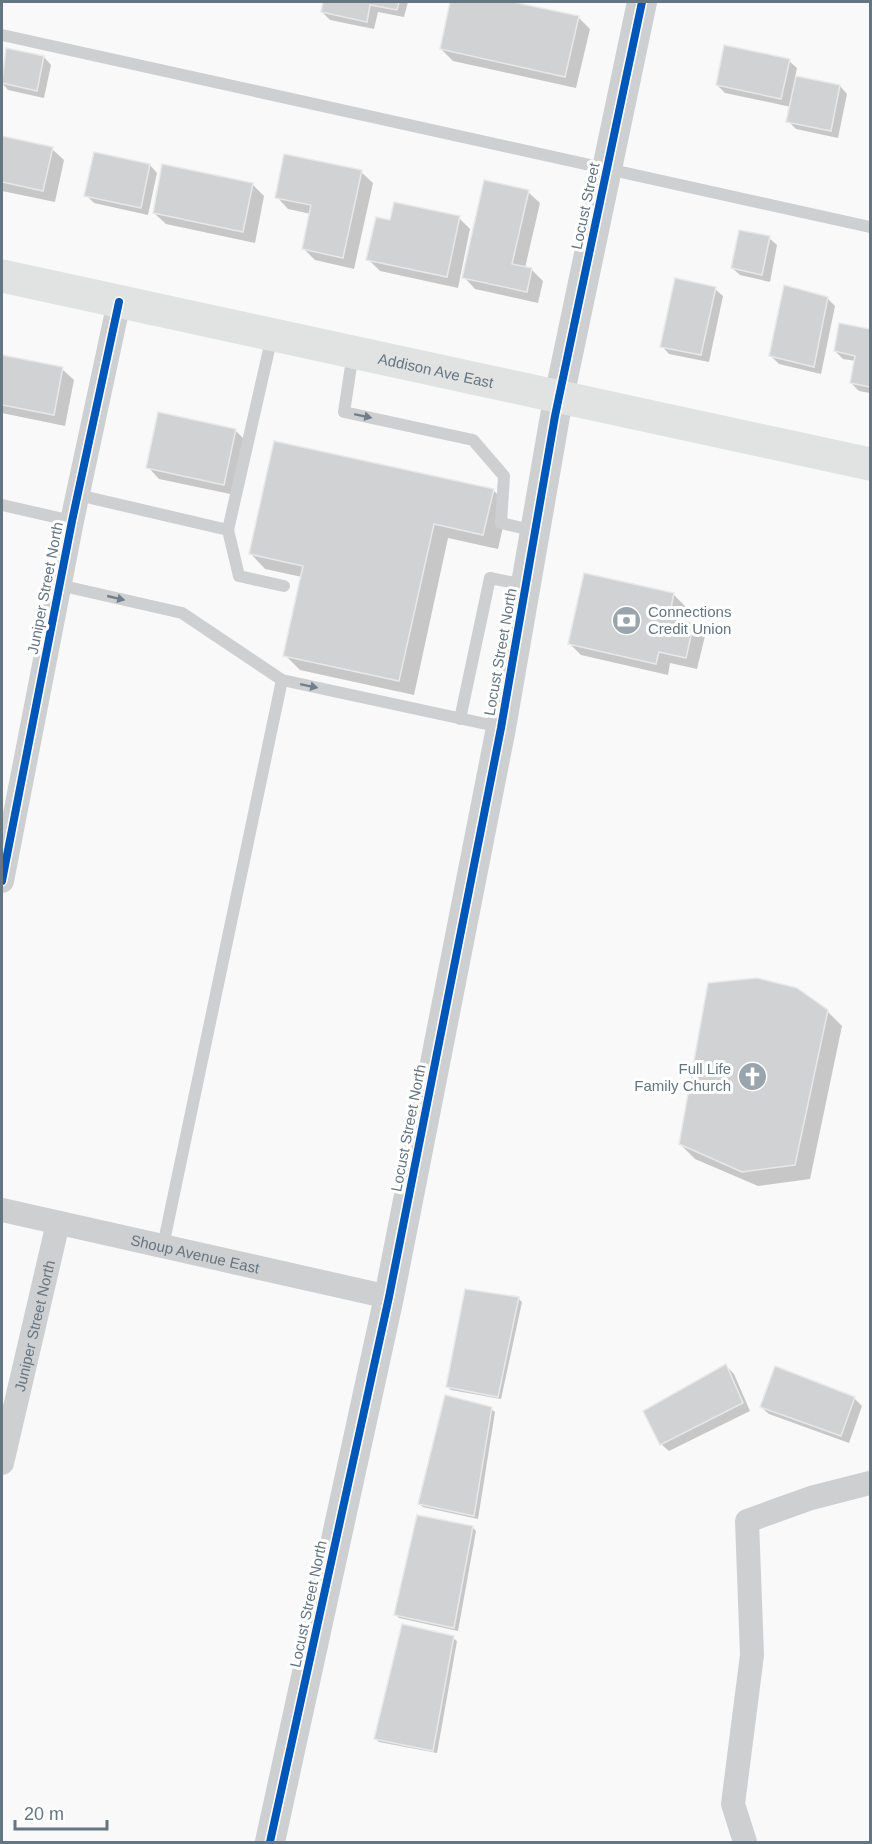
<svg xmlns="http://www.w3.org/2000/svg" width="872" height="1844" font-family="Helvetica,sans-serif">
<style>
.shadow{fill:#0003}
.building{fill:#d0d2d3;stroke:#e8e8e8;stroke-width:1.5}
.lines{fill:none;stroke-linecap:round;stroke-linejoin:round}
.service{stroke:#cecfd0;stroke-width:12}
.minor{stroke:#cecfd0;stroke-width:24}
.tertiary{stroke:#cecfd0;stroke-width:30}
.secondary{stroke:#e1e2e2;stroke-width:33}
.cycleway-casing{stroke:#fff;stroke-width:11}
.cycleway{stroke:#0057b8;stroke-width:8}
.oneway{fill:#707f8b}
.labels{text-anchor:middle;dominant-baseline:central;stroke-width:6;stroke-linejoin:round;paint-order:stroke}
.street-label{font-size:15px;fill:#657683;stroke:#fff}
.poi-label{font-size:15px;fill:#657683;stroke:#fff;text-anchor:start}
</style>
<rect width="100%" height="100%" fill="#f9f9f9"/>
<!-- shadow -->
<g class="shadow">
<path d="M324 2H408L404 17 378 12 374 29 330 20 322 12Z"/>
<path d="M452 2H506L578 17 590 29 576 88 453 61 441 49Z"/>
<path d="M8 49 44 57 51 65 44 98 8 90 2 83Z"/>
<path d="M789 61 797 68 795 77 840 86 847 94 838 138 796 129 788 121 791 107 725 93 717 85Z"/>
<path d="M2 138 52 149 64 160 55 202 2 191Z"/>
<path d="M150 165 157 173 148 215 94 203 86 195Z"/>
<path d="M361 172 373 183 354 269 315 260 304 249 311 214 288 209 277 197Z"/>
<path d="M253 185 264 196 255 243 166 224 154 213Z"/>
<path d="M528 192 540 203 525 268 531 269 543 281 538 303 475 289 464 277Z"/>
<path d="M459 218 470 229 458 288 380 271 368 259Z"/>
<path d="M769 238 777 245 770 282 740 275 732 268Z"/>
<path d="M715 289 723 296 709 362 669 354 662 346Z"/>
<path d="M827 298 835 306 821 374 779 364 771 356Z"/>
<path d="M840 325 870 331V393L859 391 851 383 856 361 843 359 835 351Z"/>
<path d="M2 356 62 369 74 380 65 426 2 413Z"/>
<path d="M235 430 247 442 235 495 159 479 148 467Z"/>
<path d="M493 490 508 505 498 549 448 538 414 695 300 670 285 655 302 577 265 569 251 554Z"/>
<path d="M673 594 685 606 681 622 693 625 705 636 697 669 670 663 668 675 581 655 570 644Z"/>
<path d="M827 1011 842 1026 810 1179 758 1186 695 1159 680 1144Z"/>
<path d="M518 1298 522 1302 501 1399 451 1390 447 1386Z"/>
<path d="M726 1366 734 1374 750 1411 669 1451 661 1444Z"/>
<path d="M854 1398 862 1406 849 1443 769 1414 761 1407Z"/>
<path d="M491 1409 495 1412 478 1519 423 1507 419 1504Z"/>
<path d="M472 1527 476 1531 458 1631 399 1618 396 1615Z"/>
<path d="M453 1638 457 1641 437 1753 379 1742 375 1738Z"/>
</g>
<!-- building -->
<g class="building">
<path d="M323 2H399L397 10 370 5 367 22 321 12Z"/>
<path d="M450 2H513L579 16 565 77 440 49Z"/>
<path d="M724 45 790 59 781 99 716 85Z"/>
<path d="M6 48 44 56 37 91 2 83Z"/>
<path d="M796 76 840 85 831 131 786 122Z"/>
<path d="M2 136 53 147 43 191 2 182Z"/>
<path d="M94 152 150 164 141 208 84 196Z"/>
<path d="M284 154 362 170 343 258 302 249 311 205 275 198Z"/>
<path d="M162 164 253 183 243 232 153 213Z"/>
<path d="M484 180 529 190 512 264 532 268 527 292 462 278Z"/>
<path d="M394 202 460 216 447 277 366 260 376 217 390 220Z"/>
<path d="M739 230 770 236 762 275 731 268Z"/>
<path d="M675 278 716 287 701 355 660 347Z"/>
<path d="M784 285 828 297 814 367 769 356Z"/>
<path d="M839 323 870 329V387L850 383 855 356 834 351Z"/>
<path d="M2 355 63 367 54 415 2 405Z"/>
<path d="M158 412 236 429 224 485 146 468Z"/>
<path d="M274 441 494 489 483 535 434 524 399 681 283 656 303 566 249 554Z"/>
<path d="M584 573 674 593 669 618 694 623 686 658 659 652 656 664 568 644Z"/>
<path d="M757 978 797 988 828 1010 795 1165 742 1172 679 1144 708 983Z"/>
<path d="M465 1289 519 1297 498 1397 446 1387Z"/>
<path d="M726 1364 743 1403 660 1445 643 1411Z"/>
<path d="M775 1366 855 1397 841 1436 760 1407Z"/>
<path d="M445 1395 492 1407 474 1516 418 1504Z"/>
<path d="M417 1515 473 1526 454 1628 394 1615Z"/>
<path d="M402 1624 454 1636 433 1751 374 1739Z"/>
</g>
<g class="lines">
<!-- service -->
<g class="service">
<path d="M2 35 870 227"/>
<path d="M353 353 344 412 473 440 504 476 501 523 535 531"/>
<path d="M78 495 228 530 272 336"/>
<path d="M2 505 72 521"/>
<path d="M228 530 239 576 284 586"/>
<path d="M59 585 182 613 282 680 500 727"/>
<path d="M460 719 490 578 525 585"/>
<path d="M163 1246 282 680"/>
</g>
<!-- minor -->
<g class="minor">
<path d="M2 881 72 521 119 302"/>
<path id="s1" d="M2 1210 389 1297"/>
<path id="s2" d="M2 1463 58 1223"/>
<path d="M745 1842 733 1804 752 1655 747 1521 811 1498 870 1483"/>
</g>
<!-- tertiary -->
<path class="tertiary" d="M270 1842 389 1297 501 728 555 416 642 2"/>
<!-- secondary -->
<path class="secondary" id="s3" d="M2 276 870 464"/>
<defs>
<g id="cycleway">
<path d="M2 881 72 521 119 302"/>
<path d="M270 1842 389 1297 501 728 555 416 642 2"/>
</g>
</defs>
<!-- cycleway casing -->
<use href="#cycleway" class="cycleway-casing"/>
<!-- cycleway -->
<use href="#cycleway" class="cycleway"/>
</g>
<!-- one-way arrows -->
<defs><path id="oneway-solid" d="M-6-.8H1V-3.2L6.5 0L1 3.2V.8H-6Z" transform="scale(1.5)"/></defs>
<g class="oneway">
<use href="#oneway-solid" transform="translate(363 416) rotate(12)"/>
<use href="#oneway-solid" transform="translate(116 598) rotate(13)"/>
<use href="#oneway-solid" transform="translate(309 686) rotate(12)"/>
</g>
<!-- icons -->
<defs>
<symbol id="bank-disc" viewBox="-11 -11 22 22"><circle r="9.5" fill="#99a4ac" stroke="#fff"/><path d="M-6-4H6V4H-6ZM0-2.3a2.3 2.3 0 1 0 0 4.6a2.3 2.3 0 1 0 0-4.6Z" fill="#fff"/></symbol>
<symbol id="church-disc" viewBox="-11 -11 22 22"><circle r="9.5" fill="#99a4ac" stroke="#fff"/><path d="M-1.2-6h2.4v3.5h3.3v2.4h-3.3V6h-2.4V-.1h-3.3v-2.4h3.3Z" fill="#fff"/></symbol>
</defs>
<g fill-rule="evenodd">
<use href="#bank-disc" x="610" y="604" width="33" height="33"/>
<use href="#church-disc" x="736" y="1060" width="33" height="33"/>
</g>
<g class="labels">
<!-- street labels -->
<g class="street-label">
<text transform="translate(585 206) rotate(-78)">Locust Street</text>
<text stroke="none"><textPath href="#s3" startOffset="444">Addison Ave East</textPath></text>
<text transform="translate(45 588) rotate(-79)">Juniper Street North</text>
<text transform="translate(500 652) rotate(-80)">Locust Street North</text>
<text transform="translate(408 1128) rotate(-79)">Locust Street North</text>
<text stroke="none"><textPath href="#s1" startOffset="198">Shoup Avenue East</textPath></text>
<text stroke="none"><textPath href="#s2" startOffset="141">Juniper Street North</textPath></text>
<text transform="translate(308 1604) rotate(-78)">Locust Street North</text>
</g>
<!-- poi labels -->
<g class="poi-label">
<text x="648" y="611">Connections<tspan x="648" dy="17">Credit Union</tspan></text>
<text x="731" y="1068" text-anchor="end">Full Life<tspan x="731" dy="17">Family Church</tspan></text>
</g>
</g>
<!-- border -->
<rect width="872" height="1844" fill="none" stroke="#657683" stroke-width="6"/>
<!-- scale -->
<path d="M15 1820v9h92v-9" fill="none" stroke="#657683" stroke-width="3"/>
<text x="24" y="1820" font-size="18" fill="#657683" stroke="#ffffff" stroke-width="4.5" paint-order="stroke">20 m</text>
</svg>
